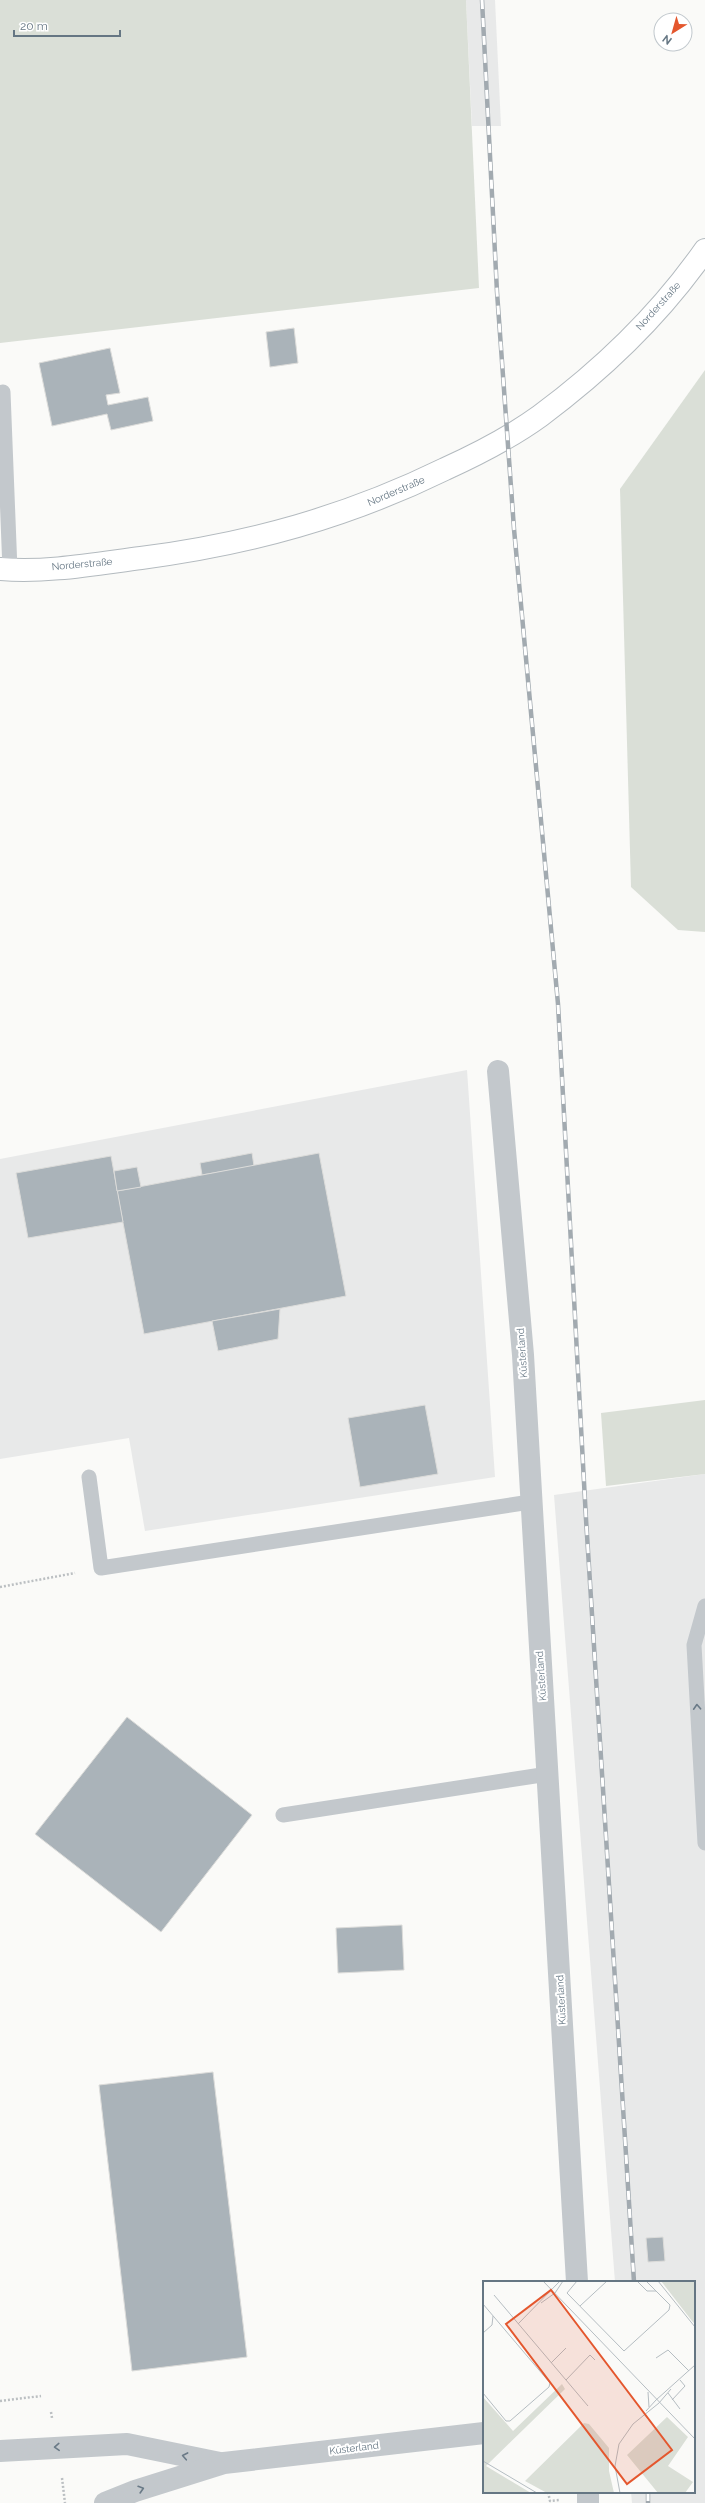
<svg xmlns="http://www.w3.org/2000/svg" width="705" height="2503" font-family="Raleway,sans-serif">
<style>
.built{fill:#e8e9e9}
.green{fill:#dadfd7}
.building{fill:#aab3b9;stroke:#dcdcda}
.lines{fill:none;stroke-linecap:round;stroke-linejoin:round}
.secondary-casing{stroke:#b3babf;stroke-width:24}
.path{stroke:#bbbfc2;stroke-width:2.5;stroke-dasharray:2 2;stroke-linecap:butt}
.service{stroke:#c3c8cc;stroke-width:15}
.minor{stroke:#c3c8cc;stroke-width:22}
.secondary{stroke:#fff;stroke-width:22}
.rail-casing{stroke:#a2aab0;stroke-width:4.5}
.rail{stroke:#fff;stroke-width:3;stroke-dasharray:9;stroke-linecap:butt}
.oneway{stroke:#6a7a87}
.labels{text-anchor:middle;dominant-baseline:central;stroke-width:4;stroke-linejoin:round;paint-order:stroke}
.street-label{font-size:10px;fill:#657683;stroke:#fff}
.inset-road{fill:none;stroke:#b5bdc2;stroke-width:1}
.view{fill:#e4572e;fill-opacity:0.15;stroke:#e4572e;stroke-width:2}
.inset-edge{fill:none;stroke:#657683;stroke-width:2}
</style>
<rect width="100%" height="100%" fill="#fafaf8"/>
<!-- built -->
<g class="built">
<path d="M466 0H495L501 126H472Z"/>
<path d="M467 1070 495 1477 145 1531 129 1438 0 1459V1159Z"/>
<path d="M705 1474V2503H632L631 2492H694V2282H615L554 1495Z"/>
</g>
<!-- green -->
<g class="green">
<path d="M0 0H466L479 288 0 343Z"/>
<path d="M705 370V932L678 930 631 887 620 489Z"/>
<path d="M705 1400V1474L606 1486 601 1413Z"/>
</g>
<!-- building -->
<g class="building">
<path d="M294 328 298 363 270 367 266 332Z"/>
<path d="M110 348 120 393 106 395 108 405 148 397 153 421 111 430 107 414 52 426 39 363Z"/>
<path d="M252 1153 254 1166 202 1175 200 1163Z"/>
<path d="M319 1153 346 1296 144 1334 117 1191Z"/>
<path d="M111 1156 123 1222 28 1238 16 1173Z"/>
<path d="M137 1167 141 1187 117 1191 114 1171Z"/>
<path d="M280 1309 278 1339 218 1351 212 1321Z"/>
<path d="M425 1405 438 1474 360 1487 348 1418Z"/>
<path d="M127 1717 252 1815 161 1932 35 1834Z"/>
<path d="M402 1925 404 1970 338 1973 336 1928Z"/>
<path d="M213 2072 247 2357 132 2371 99 2085Z"/>
<path d="M663 2237 665 2261 648 2262 646 2238Z"/>
</g>
<g class="lines">
<defs>
<path id="secondary" d="M0 569C46 573 95 564 141 558 249 544 347 517 445 469 478 454 511 437 540 416 602 370 661 313 705 250"/>
</defs>
<!-- secondary casing -->
<use href="#secondary" class="secondary-casing"/>
<!-- path -->
<g class="path">
<path d="M0 1587 75 1573"/>
<path d="M0 2401 41 2396"/>
<path d="M51 2412 52 2418"/>
<path d="M62 2478 65 2503"/>
<path d="M548 2492 550 2501 559 2500"/>
</g>
<!-- service -->
<g class="service">
<path d="M3 392 10 570"/>
<path d="M89 1477 101 1568 530 1502"/>
<path d="M705 1606 694 1645 705 1843"/>
<path d="M283 1815 548 1774"/>
</g>
<!-- minor -->
<g class="minor">
<path d="M498 1071 523 1355 577 2282"/>
<path d="M0 2451 127 2444 220 2463"/>
<path d="M588 2492V2503"/>
<path d="M105 2503 135 2491 224 2463 484 2433"/>
</g>
<!-- secondary -->
<use href="#secondary" class="secondary"/>
<defs>
<g id="rail">
<path d="M482 0 497 292 514 529 558 1004 586 1519 634 2282"/>
<path d="M648 2492V2503"/>
</g>
</defs>
<!-- rail casing -->
<use href="#rail" class="rail-casing"/>
<!-- rail -->
<use href="#rail" class="rail"/>
</g>
<!-- one-way arrows -->
<defs><path id="oneway-chevron" d="M-2-3.5L2.5 0L-2 3.5" fill="none" stroke-width="1.6" stroke-linecap="round" stroke-linejoin="round"/></defs>
<g class="oneway">
<use href="#oneway-chevron" transform="translate(697 1707) rotate(-93)"/>
<use href="#oneway-chevron" transform="translate(57 2447) rotate(177)"/>
<use href="#oneway-chevron" transform="translate(185 2456) rotate(-169)"/>
<use href="#oneway-chevron" transform="translate(141 2489) rotate(-17)"/>
</g>
<g class="labels">
<!-- street labels -->
<g class="street-label">
<text transform="translate(658 306) rotate(-48)">Norderstraße</text>
<text transform="translate(396 491) rotate(-23)">Norderstraße</text>
<text transform="translate(82 564) rotate(-5)">Norderstraße</text>
<text transform="translate(522 1353) rotate(-94)">Küsterland</text>
<text transform="translate(541 1676) rotate(-94)">Küsterland</text>
<text transform="translate(561 2000) rotate(-93)">Küsterland</text>
<text transform="translate(354 2448) rotate(-7)">Küsterland</text>
</g>
</g>
<!-- overview -->
<g transform="translate(483 2281)">
<rect width="212" height="212" fill="#fafaf8"/>
<path d="M178 0H212V43L209 40ZM79 103 82 108 3 185 48 212H0V116L30 150ZM184 136 205 156 185 185 210 201 202 212H175L144 174ZM101 142 106 143 126 167V190L131 212H64L42 200Z" fill="#dadfd7"/>
<path class="inset-road" d="M60 0 212 158M94 0 84 12 141 70 186 29 187 24 163 0M154 0 164 10H173M175 0 212 46M11 14 105 125M58 22 72 12 80 0M0 23 67 102 66 106 27 140H23L0 112M97 25 124 0M35 43 77 0M0 52 9 44 10 35M173 77 185 69 206 90M68 82 83 67M83 99 107 74 112 79M165 111 166 126M185 112 197 128M173 119 212 84M189 119 202 105 197 99M176 122 188 108M163 130 173 119M161 133 170 144M0 180 54 212M137 212 132 185 136 163 150 143 176 122"/>
<path class="view" d="M68 9 189 169 144 203 23 43Z"/>
<rect width="212" height="212" class="inset-edge"/>
</g>
<!-- north arrow -->
<g transform="translate(673 32) rotate(217)"><circle r="19" fill="#ffffff" stroke="#c1c8cd"/>
<path d="M0-3L7 15L0 10L-7 15Z" fill="#e4572e"/>
<text y="-6" font-size="11" font-weight="bold" text-anchor="middle" fill="#657683">N</text>
</g>
<!-- scale -->
<path d="M14 30v6h106v-6" fill="none" stroke="#657683" stroke-width="2"/>
<text x="20" y="30" font-size="12" fill="#657683" stroke="#ffffff" stroke-width="3" paint-order="stroke">20 m</text>
</svg>
